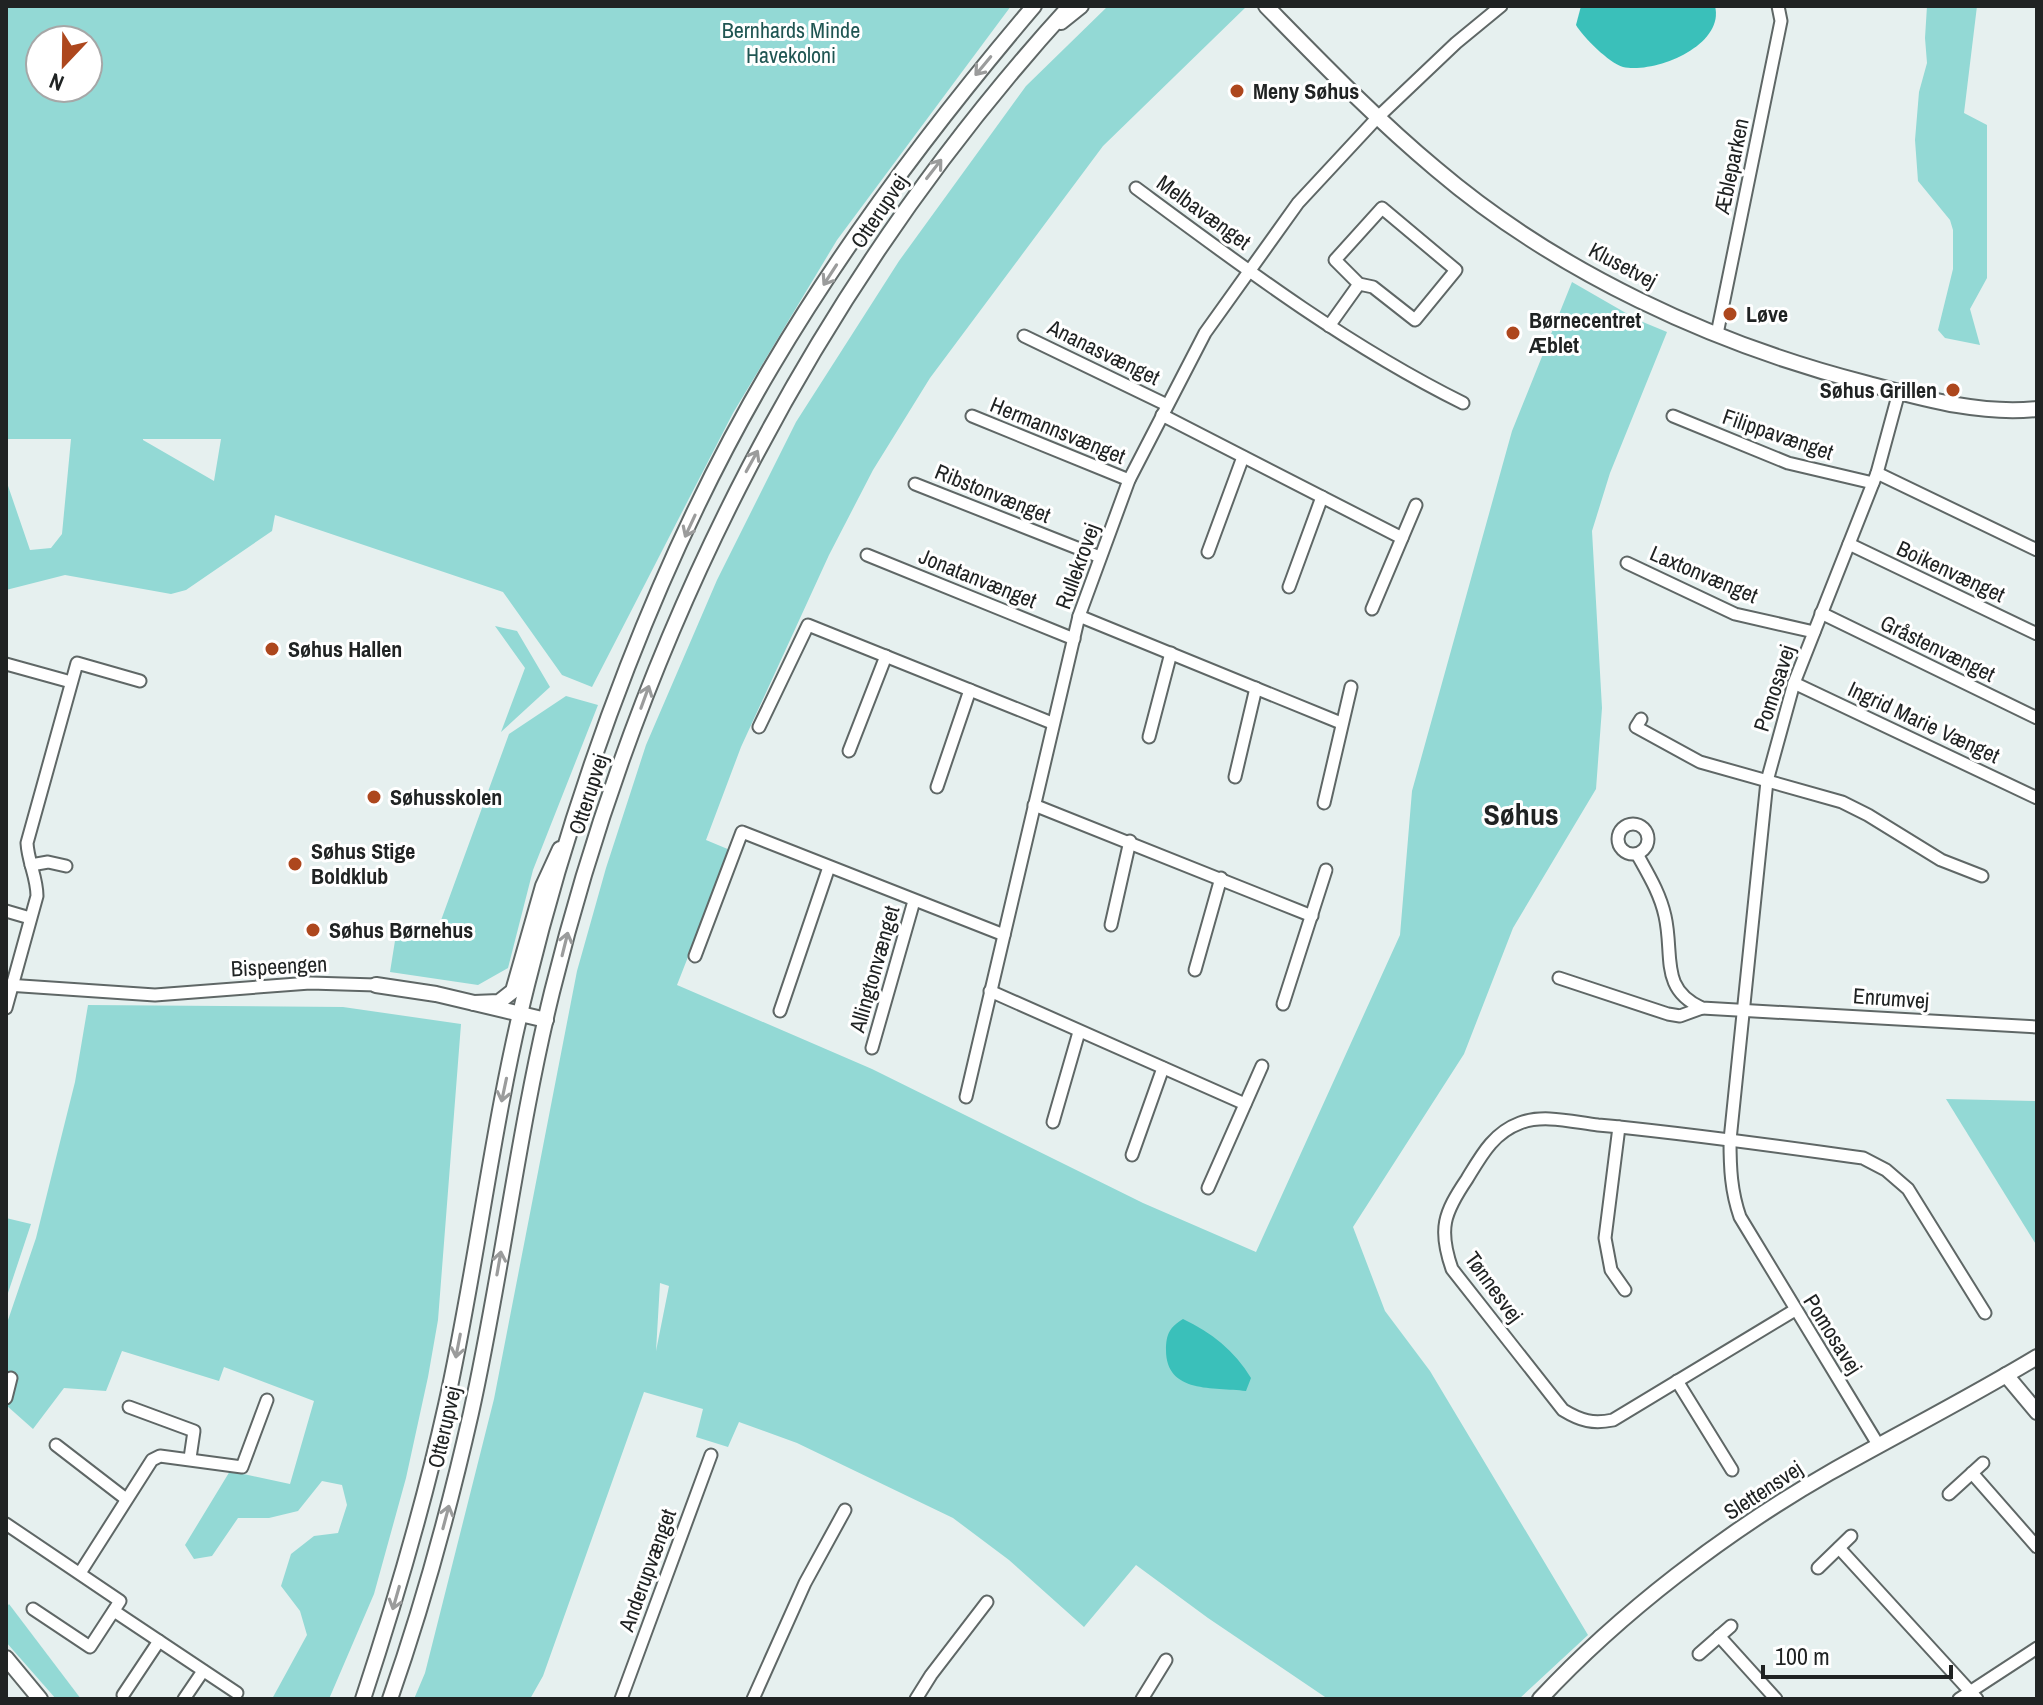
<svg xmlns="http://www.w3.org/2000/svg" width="2043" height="1705" font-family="'Archivo Narrow',sans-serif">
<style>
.green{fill:#93d9d5;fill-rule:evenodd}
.water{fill:#3ac0ba}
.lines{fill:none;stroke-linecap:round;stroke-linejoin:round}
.minor-casing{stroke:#5f6766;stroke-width:15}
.tertiary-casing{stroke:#5f6766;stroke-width:18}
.secondary-casing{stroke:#5f6766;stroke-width:18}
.minor{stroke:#fff;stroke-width:11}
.tertiary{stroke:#fff;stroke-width:14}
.secondary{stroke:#fff;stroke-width:14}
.oneway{stroke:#9b9c9c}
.poi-dot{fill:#ad471d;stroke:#fff;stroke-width:3}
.labels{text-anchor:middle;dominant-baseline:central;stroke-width:6;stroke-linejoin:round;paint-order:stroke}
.park-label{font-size:22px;fill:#1f5552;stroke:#fff}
.poi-label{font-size:22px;font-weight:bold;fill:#202323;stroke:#fff;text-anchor:start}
.street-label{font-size:22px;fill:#202323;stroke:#fff}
.district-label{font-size:30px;font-weight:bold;fill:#202323;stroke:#fff}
</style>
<rect width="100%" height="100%" fill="#e6f0ef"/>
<!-- green -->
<g class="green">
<path d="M6 6H1011L837 240 733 413 592 687 562 675 503 592 275 515 272 531 186 590 171 594 65 575 6 590V480L30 550 51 548 62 534 71 439H6ZM40 40H88V88H40ZM143 439H221L214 481 143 440Z"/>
<path d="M1108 6H1247L1103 146 930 378 873 470 829 555 741 747 706 840 730 850 677 985 872 1069 1143 1203 1256 1252 1400 935 1412 791 1512 431 1572 282 1638 320 1667 332 1610 473 1592 531 1602 708 1596 789 1513 928 1464 1054 1353 1227 1385 1311 1430 1371 1588 1635 1519 1699H1328L1208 1618 1136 1565 1084 1627 1009 1560 953 1518 797 1443 739 1422 728 1447 696 1437 703 1409 644 1392 543 1676 530 1699H414L425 1673 494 1399 577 971 606 868 646 745 717 580 796 422 899 261 1026 86ZM660 1283 669 1286 656 1351Z"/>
<path d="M1927 6H1977L1964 113 1987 125V278L1970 309 1980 345 1945 338 1938 330 1953 269V230L1950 220 1918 181 1915 140 1919 92 1927 63 1925 38Z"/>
<path d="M495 626 517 631 550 687 501 732 525 668Z"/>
<path d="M566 696 598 705 533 870 508 968 478 985 390 972 398 922 436 934 509 734Z"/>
<path d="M88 1005 343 1007 461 1024 438 1320 428 1377 406 1478 374 1594 329 1699H272L307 1635 300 1611 281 1586 291 1554 314 1536 338 1533 347 1505 342 1485 322 1481 298 1511 269 1518H238L212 1556 194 1559 185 1545 230 1471 290 1484 314 1401 224 1367 219 1381 122 1351 106 1391 64 1388 33 1429 6 1405V1326L36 1238 75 1082Z"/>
<path d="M1946 1099 2037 1101V1246Z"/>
<path d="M6 1218 31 1224 6 1299Z"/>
<path d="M9 1604 81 1699H56L6 1642V1608Z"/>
</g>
<!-- water -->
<g class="water">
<path d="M1581 6H1715C1725 46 1654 74 1623 67 1609 63 1583 37 1576 25Z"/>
<path d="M1183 1319C1211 1332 1235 1351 1251 1378L1246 1391C1214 1387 1166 1394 1166 1350 1166 1334 1170 1327 1183 1319Z"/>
</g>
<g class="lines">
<defs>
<g id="minor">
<path d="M1136 188C1240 265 1346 345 1463 403"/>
<path d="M1329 326 1359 284 1373 287 1415 320 1456 270 1382 208 1335 260 1359 284"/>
<path d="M1717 334 1781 21 1778 6"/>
<path d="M1024 336 1167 405"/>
<path d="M1162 415 1402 538"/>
<path d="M972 416 1129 480"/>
<path d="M1673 416 1788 463 1873 483"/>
<path d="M1877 473 2037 550"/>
<path d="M915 484 1100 557"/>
<path d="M1849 544 2037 634"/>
<path d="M1208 552 1243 457"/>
<path d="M867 555 1074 639"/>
<path d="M1627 563 1735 614 1814 632"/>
<path d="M1289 587 1322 497"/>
<path d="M1372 609 1416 505"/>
<path d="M1821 613 2037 718"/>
<path d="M1079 616 1341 723"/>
<path d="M6 664 71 682"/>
<path d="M1794 683 2037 798"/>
<path d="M1641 719 1636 727 1700 762 1842 802 1868 815 1941 860 1982 876"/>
<path d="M759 727 808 625 1052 723"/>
<path d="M1149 737 1171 653"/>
<path d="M849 751 886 656"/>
<path d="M1235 777 1256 688"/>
<path d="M937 787 970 690"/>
<path d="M1324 803 1351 687"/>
<path d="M1034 805 1312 916"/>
<circle cx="1633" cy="839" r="15"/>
<path d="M1637 854C1648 874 1660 893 1665 916 1674 955 1659 989 1702 1008L2037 1027"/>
<path d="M31 865 48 862 66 866"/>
<path d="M6 911 30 918"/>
<path d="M1111 925 1130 841"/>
<path d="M695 956 742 832 1004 935"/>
<path d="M1195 970 1221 878"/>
<path d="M1559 978 1668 1014 1680 1016 1702 1008"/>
<path d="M7 985 155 995 310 983 376 985"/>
<path d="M990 991 1245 1104"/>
<path d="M1283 1004 1326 870"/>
<path d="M6 1008 37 896C37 877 28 862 27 843L77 663 140 681"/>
<path d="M780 1011 829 867"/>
<path d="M872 1048 914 901"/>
<path d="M966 1097 1079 616 1129 480 1205 333 1298 203 1377 118 1456 43 1501 6"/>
<path d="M1053 1122 1079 1032"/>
<path d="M1619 1127 1605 1238 1611 1270 1625 1290"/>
<path d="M1132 1155 1163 1068"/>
<path d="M1208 1188 1262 1066"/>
<path d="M1795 1310 1613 1420C1593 1424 1581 1421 1563 1410L1452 1269C1438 1229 1444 1213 1467 1179 1481 1156 1493 1133 1520 1123 1543 1114 1573 1122 1598 1125 1686 1133 1775 1146 1863 1158L1886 1170 1908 1189 1985 1313"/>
<path d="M1677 1381 1732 1470"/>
<path d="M6 1398 11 1378"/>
<path d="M129 1407 194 1431 190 1458"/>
<path d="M56 1445 126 1499"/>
<path d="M1879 1446 1740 1217C1731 1191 1730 1168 1730 1140L1767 781 1794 683 1877 473 1899 392"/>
<path d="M1972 1473 2037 1547"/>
<path d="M1949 1494 1983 1463"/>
<path d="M6 1524 120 1601 90 1647 33 1609"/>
<path d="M1839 1548 1977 1699"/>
<path d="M1818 1568 1851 1536"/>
<path d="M80 1573 152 1460 160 1456 242 1467 267 1400"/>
<path d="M114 1611 237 1693"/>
<path d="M1719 1636 1776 1699"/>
<path d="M1699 1654 1731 1626"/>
<path d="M123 1695 159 1641"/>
<path d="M184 1699 203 1671"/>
<path d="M621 1699 711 1455"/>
<path d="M753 1699 805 1583 845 1510"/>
<path d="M916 1699 931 1675 987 1602"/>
<path d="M1142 1699 1166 1660"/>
<path d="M1959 1699 2037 1648"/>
</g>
<g id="tertiary">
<path d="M1266 6C1321 62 1376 119 1436 169 1557 272 1713 344 1865 383 1922 398 1978 415 2037 409"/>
<path d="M1061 22 1081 6"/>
<path d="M376 985 436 994 546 1020"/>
<path d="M474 1003 499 1002 513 991 543 886 560 849"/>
<path d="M2006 1375 2037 1412"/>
<path d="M6 1658 40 1699"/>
<path d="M1540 1699C1621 1612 1726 1532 1829 1473 1898 1434 1969 1398 2037 1357"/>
</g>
<g id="secondary">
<path d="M363 1699C395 1602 424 1504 446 1405 477 1266 492 1124 527 985 578 777 662 551 772 366 848 237 937 120 1034 6"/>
<path d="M390 1699C423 1605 449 1510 471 1413 502 1273 518 1131 552 992 642 628 816 284 1070 6"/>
</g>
</defs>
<!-- minor casing -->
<use href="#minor" class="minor-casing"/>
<!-- tertiary casing -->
<use href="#tertiary" class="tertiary-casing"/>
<!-- secondary casing -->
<use href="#secondary" class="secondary-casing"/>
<!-- minor -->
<use href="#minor" class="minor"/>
<!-- tertiary -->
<use href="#tertiary" class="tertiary"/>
<!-- secondary -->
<use href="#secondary" class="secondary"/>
</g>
<!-- one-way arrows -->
<defs><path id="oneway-shaft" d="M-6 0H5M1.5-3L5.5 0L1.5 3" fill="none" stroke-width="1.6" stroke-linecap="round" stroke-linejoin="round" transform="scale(2)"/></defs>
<g class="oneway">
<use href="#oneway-shaft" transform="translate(983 66) rotate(130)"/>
<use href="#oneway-shaft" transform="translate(934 169) rotate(-52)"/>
<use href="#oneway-shaft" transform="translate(830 275) rotate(123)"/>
<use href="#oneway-shaft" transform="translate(752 461) rotate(-61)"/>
<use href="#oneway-shaft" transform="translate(690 526) rotate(115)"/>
<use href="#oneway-shaft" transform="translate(645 697) rotate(-70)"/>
<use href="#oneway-shaft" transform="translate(565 944) rotate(-76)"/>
<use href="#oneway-shaft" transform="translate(504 1090) rotate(102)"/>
<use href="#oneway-shaft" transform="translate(499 1263) rotate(-80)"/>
<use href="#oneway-shaft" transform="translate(458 1346) rotate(101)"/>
<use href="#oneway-shaft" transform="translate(446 1517) rotate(-75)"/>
<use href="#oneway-shaft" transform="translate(396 1598) rotate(106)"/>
</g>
<!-- markers -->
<g class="poi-dot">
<circle cx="1237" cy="91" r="8"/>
<circle cx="1730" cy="314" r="8"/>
<circle cx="1513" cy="333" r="8"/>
<circle cx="1953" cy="390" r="8"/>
<circle cx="272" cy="649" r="8"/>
<circle cx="374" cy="797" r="8"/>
<circle cx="295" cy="864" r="8"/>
<circle cx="313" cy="930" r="8"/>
</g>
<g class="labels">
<!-- park labels -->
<g class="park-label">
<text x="791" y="30">Bernhards Minde<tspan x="791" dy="25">Havekoloni</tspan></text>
</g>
<!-- poi labels -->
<g class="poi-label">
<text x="1253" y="91">Meny Søhus</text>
<text x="1746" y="314">Løve</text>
<text x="1529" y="320">Børnecentret<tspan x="1529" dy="25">Æblet</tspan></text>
<text x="1937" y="390" text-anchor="end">Søhus Grillen</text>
<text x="288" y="649">Søhus Hallen</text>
<text x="390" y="797">Søhusskolen</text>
<text x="311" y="851">Søhus Stige<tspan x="311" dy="25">Boldklub</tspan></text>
<text x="329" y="930">Søhus Børnehus</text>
</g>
<!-- street labels -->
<g class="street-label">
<text transform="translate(1731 166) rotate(-78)">Æbleparken</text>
<text transform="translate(879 211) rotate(-56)">Otterupvej</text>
<text transform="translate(1204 212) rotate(36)">Melbavænget</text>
<text transform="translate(1623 265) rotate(28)">Klusetvej</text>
<text transform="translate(1104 352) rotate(26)">Ananasvænget</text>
<text transform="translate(1058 430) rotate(22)">Hermannsvænget</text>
<text transform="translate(1778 434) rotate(19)">Filippavænget</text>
<text transform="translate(993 493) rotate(22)">Ribstonvænget</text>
<text transform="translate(1077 566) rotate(-70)">Rullekrovej</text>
<text transform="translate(1951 571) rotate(25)">Boikenvænget</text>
<text transform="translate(1704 574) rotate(23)">Laxtonvænget</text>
<text transform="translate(978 578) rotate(22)">Jonatanvænget</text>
<text transform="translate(1938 648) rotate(26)">Gråstenvænget</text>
<text transform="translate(1774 688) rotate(-72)">Pomosavej</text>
<text transform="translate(1924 722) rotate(25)">Ingrid Marie Vænget</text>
<text transform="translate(588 794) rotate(-72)">Otterupvej</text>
<text transform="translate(279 966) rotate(-3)">Bispeengen</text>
<text transform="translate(874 969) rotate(-74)">Allingtonvænget</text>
<text transform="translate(1891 998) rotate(4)">Enrumvej</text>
<text transform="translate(1494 1287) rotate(54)">Tønnesvej</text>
<text transform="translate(1833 1334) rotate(58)">Pomosavej</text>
<text transform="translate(444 1427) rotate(-77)">Otterupvej</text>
<text transform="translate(1763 1490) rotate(-33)">Slettensvej</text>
<text transform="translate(647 1570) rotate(-70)">Anderupvænget</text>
</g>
<!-- district labels -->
<g class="district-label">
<text x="1521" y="814">Søhus</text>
</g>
</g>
<!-- border -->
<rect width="2043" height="1705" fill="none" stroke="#202323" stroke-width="16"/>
<!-- north arrow -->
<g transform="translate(64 64) rotate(202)"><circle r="38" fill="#ffffff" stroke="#a6a7a7" stroke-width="2"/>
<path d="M0-6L14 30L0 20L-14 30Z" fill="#ad471d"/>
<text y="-12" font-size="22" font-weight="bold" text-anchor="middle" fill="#202323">N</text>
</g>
<!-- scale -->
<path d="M1763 1665v12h188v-12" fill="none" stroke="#202323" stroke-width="4"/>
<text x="1775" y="1665" font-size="24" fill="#202323" stroke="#ffffff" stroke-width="6" paint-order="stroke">100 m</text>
</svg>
